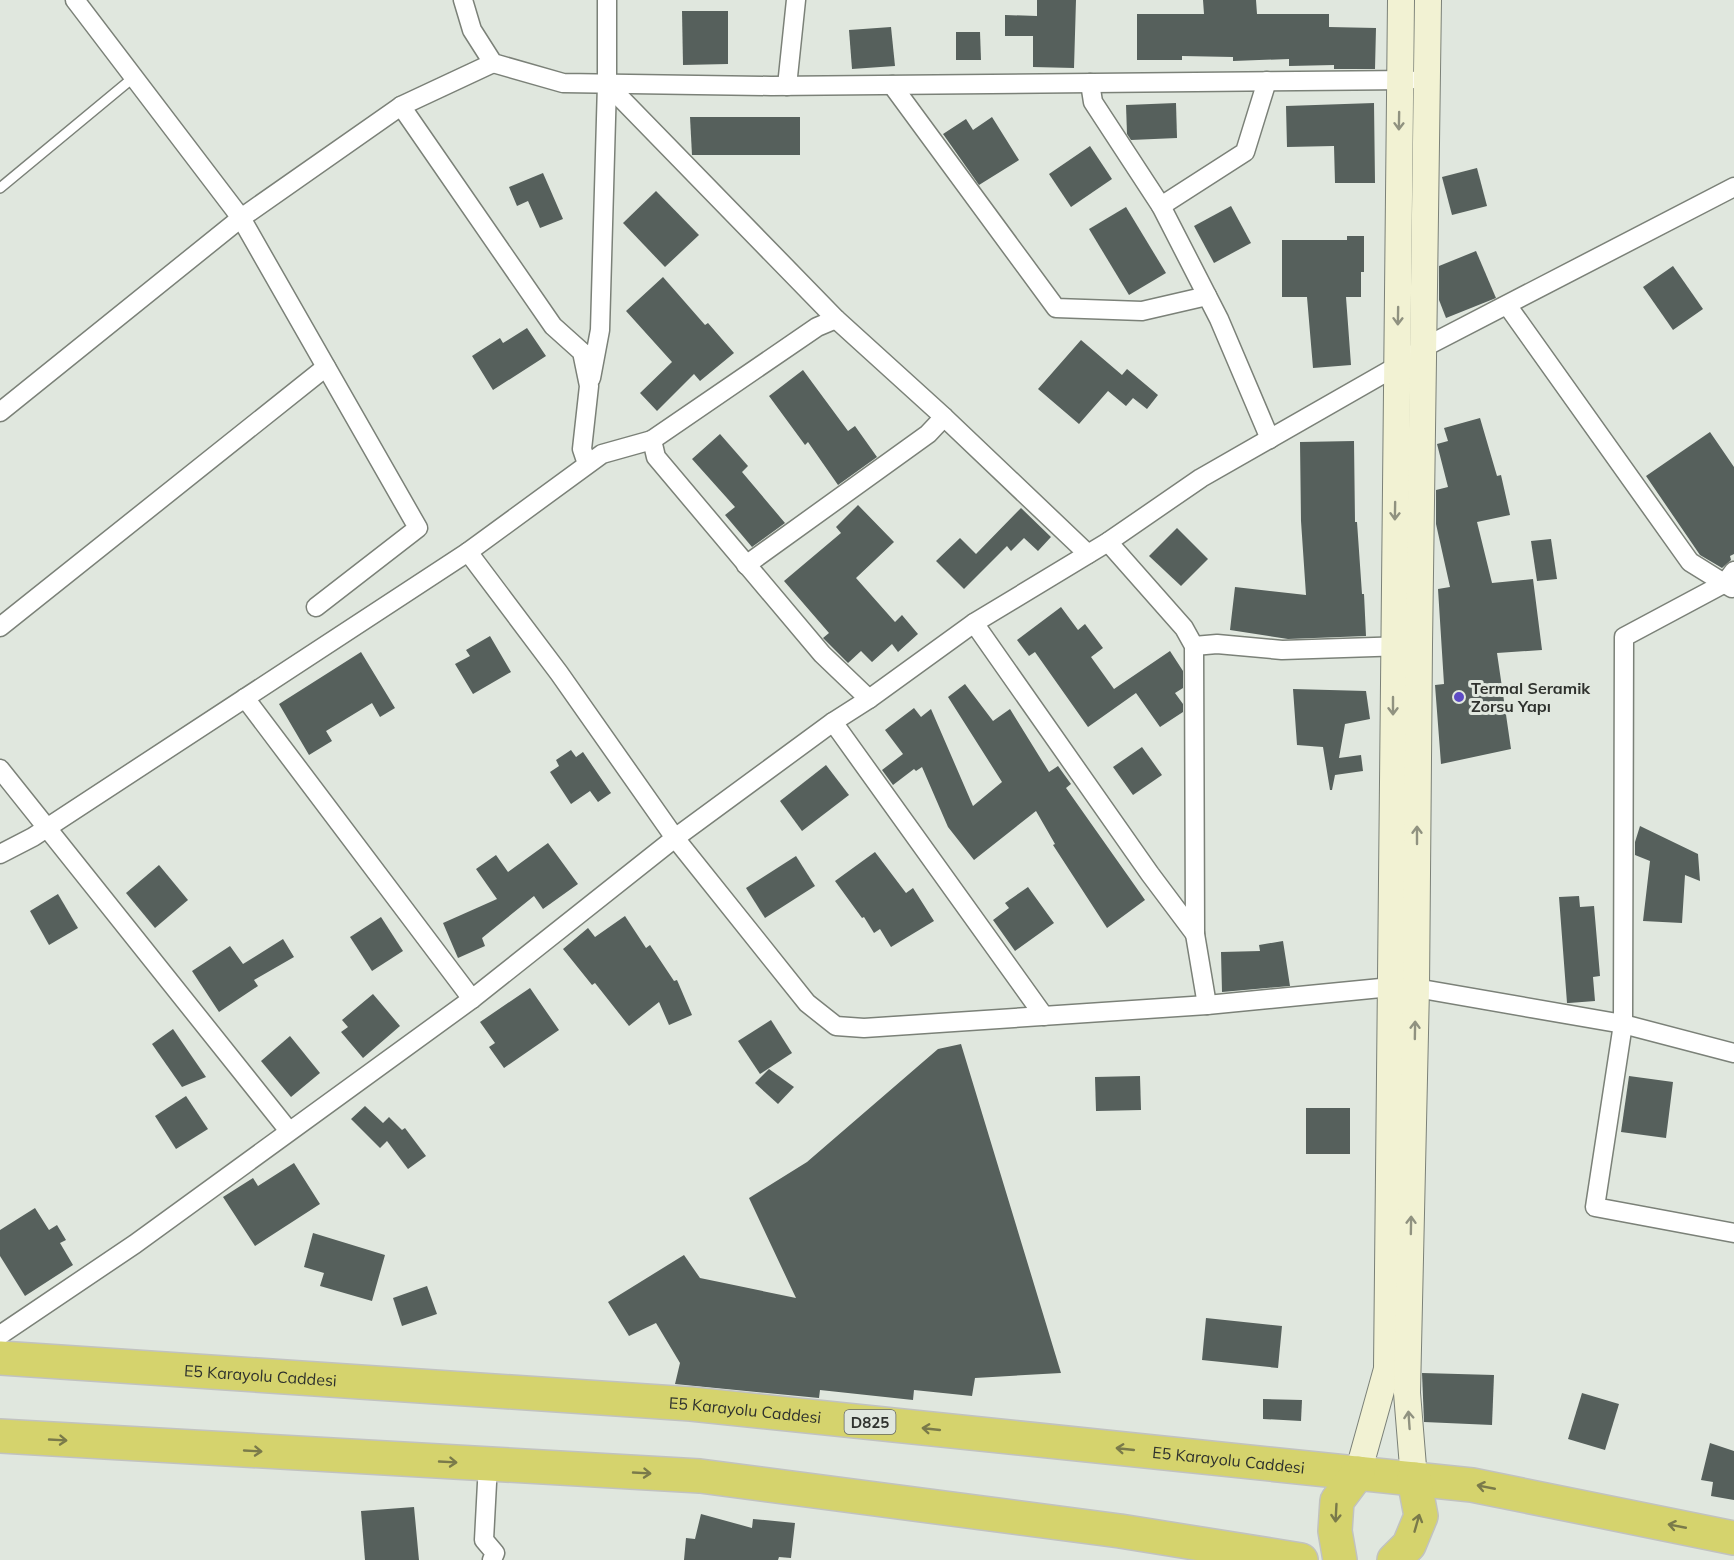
<svg xmlns="http://www.w3.org/2000/svg" width="1734" height="1560" font-family="Mulish,sans-serif">
<style>
.building{fill:#56605c}
.lines{fill:none;stroke-linecap:round;stroke-linejoin:round}
.lane-casing{stroke:#7b8178;stroke-width:12}
.street-casing{stroke:#7b8178;stroke-width:21}
.secondary-casing{stroke:#7b8178;stroke-width:28}
.highway-casing{stroke:#c1c2c0;stroke-width:36}
.lane{stroke:#fff;stroke-width:9}
.street{stroke:#fff;stroke-width:18}
.secondary{stroke:#f2f2d3;stroke-width:26}
.highway{stroke:#d5d36d;stroke-width:33}
.oneway{stroke:#909280}
.oneway2{stroke:#7a7a4a}
.poi-dot{fill:#5d4bc4;stroke:#e0e7de;stroke-width:2}
.labels{text-anchor:middle;dominant-baseline:central;stroke-width:6;stroke-linejoin:round;paint-order:stroke}
.shield{fill:#e0e7de;stroke:#646863;stroke-width:1.5}
.shield-label{font-size:15px;font-weight:bold;fill:#2f322e}
.poi-label{font-size:16px;font-weight:bold;fill:#2f322e;stroke:#e0e7de;text-anchor:start}
.street-label{font-size:16px;fill:#2f322e;stroke:#e0e7de}
</style>
<rect width="100%" height="100%" fill="#e0e7de"/>
<!-- building -->
<g class="building">
<path d="M1037 0H1076L1074 68 1033 67V36H1005V15L1037 16Z"/>
<path d="M1203 0H1256L1257 14H1329V27L1376 28 1375 69H1334V65L1289 66V59L1233 61V57L1182 56V60H1137V14H1204Z"/>
<path d="M682 11H728V64L683 65Z"/>
<path d="M891 27 895 66 852 69 849 30Z"/>
<path d="M956 32H980L981 60H956Z"/>
<path d="M1176 103 1177 138 1131 140 1127 134 1126 105Z"/>
<path d="M1374 103 1375 183H1335L1334 146 1287 147 1286 106Z"/>
<path d="M690 117H800V155H692Z"/>
<path d="M992 117 1019 160 979 185 943 134 966 119 973 130Z"/>
<path d="M1090 146 1112 179 1071 207 1049 174Z"/>
<path d="M1477 168 1487 206 1452 215 1442 177Z"/>
<path d="M543 173 563 219 540 228 528 201 517 206 509 187Z"/>
<path d="M656 191 699 235 665 267 623 223Z"/>
<path d="M1231 206 1251 243 1214 263 1194 226Z"/>
<path d="M1126 207 1166 273 1129 295 1089 229Z"/>
<path d="M1347 236H1364V272H1361V297H1346L1351 365 1313 368 1307 297H1282V240H1347Z"/>
<path d="M1476 251 1496 298 1446 318 1439 300V266Z"/>
<path d="M1673 266 1703 309 1673 330 1643 287Z"/>
<path d="M663 277 705 325 708 323 734 353 700 381 694 374 657 411 640 393 672 362 626 311Z"/>
<path d="M527 328 546 356 493 390 472 356 500 338 503 343Z"/>
<path d="M1081 340 1122 375 1127 369 1158 395 1147 409 1133 398 1126 406 1108 391 1079 424 1038 389Z"/>
<path d="M803 370 848 431 855 426 877 457 838 485 808 442 805 445 769 396Z"/>
<path d="M1480 418 1497 476 1501 475 1510 515 1477 522 1492 583 1533 579 1542 650 1497 653 1511 749 1441 764 1435 685 1444 684 1438 589 1450 587 1436 524V490L1448 487 1437 444 1448 441 1444 428Z"/>
<path d="M1710 432 1734 467V554L1730 556 1731 560 1722 568 1700 555 1646 476Z"/>
<path d="M720 434 748 466 742 472 785 523 752 547 725 515 735 507 692 459Z"/>
<path d="M1354 441 1355 522H1357L1362 594H1364L1366 636 1288 639 1230 630 1235 587 1306 595 1301 521 1300 442Z"/>
<path d="M858 505 894 542 856 578 895 622 902 615 918 634 898 652 892 644 872 662 861 651 848 663 823 638 829 633 784 581 841 533 836 527Z"/>
<path d="M1021 508 1051 537 1038 551 1024 538 1011 551 1007 546 964 589 936 561 960 538 976 554Z"/>
<path d="M1177 528 1208 559 1181 586 1149 556Z"/>
<path d="M1551 539 1557 579 1537 581 1531 541Z"/>
<path d="M1061 607 1078 630 1085 624 1103 648 1091 657 1114 689 1170 651 1183 671V688L1175 693 1183 704V712L1160 727 1136 693 1088 727 1035 652 1029 656 1017 640Z"/>
<path d="M490 636 511 672 473 694 455 664 470 656 466 650Z"/>
<path d="M361 652 395 708 380 717 372 703 326 731 332 741 309 755 279 704Z"/>
<path d="M965 684 993 721 1010 709 1049 772 1058 766 1071 784 1066 788 1145 900 1107 928 1053 845 1055 844 1036 811 974 860 948 827 922 767 916 771 914 769 893 785 882 770 903 754 885 730 914 708 921 717 931 709 973 806 1002 782 948 697Z"/>
<path d="M1293 689 1366 691 1370 719 1345 724 1339 758 1361 755 1363 771 1335 775 1332 790H1330L1323 747 1297 745Z"/>
<path d="M1142 747 1162 775 1133 795 1113 767Z"/>
<path d="M571 750 576 757 583 752 611 793 598 802 590 791 571 804 550 772 559 766 556 760Z"/>
<path d="M826 765 849 795 802 831 780 801Z"/>
<path d="M1640 826 1698 854 1700 881 1685 875 1682 923 1643 921 1650 861 1635 855V842Z"/>
<path d="M548 843 578 884 543 909 534 896 482 938 485 946 458 958 443 923 497 899 476 869 496 855 508 872Z"/>
<path d="M875 852 906 893 913 888 934 921 891 947 880 929 874 933 864 917 862 918 835 881Z"/>
<path d="M796 856 815 886 765 918 746 888Z"/>
<path d="M159 865 188 900 155 928 126 893Z"/>
<path d="M1028 887 1054 923 1015 951 993 920 1009 908 1005 903Z"/>
<path d="M58 894 78 928 49 945 30 911Z"/>
<path d="M1579 896 1580 907 1594 906 1600 976 1593 977 1595 1001 1569 1003H1567L1559 897Z"/>
<path d="M625 916 646 948 650 945 674 981 677 980 692 1015 669 1025 659 1002 629 1026 595 983 592 985 563 949 588 928 595 937Z"/>
<path d="M381 917 403 951 372 971 350 937Z"/>
<path d="M283 939 294 957 254 980 258 986 219 1012 192 971 230 946 243 964Z"/>
<path d="M1283 941 1290 986 1222 992 1221 952 1260 951 1259 945Z"/>
<path d="M530 988 559 1030 504 1068 489 1047 495 1043 480 1022Z"/>
<path d="M373 994 400 1026 363 1058 341 1032 348 1027 342 1020Z"/>
<path d="M771 1020 792 1053 760 1074 738 1041Z"/>
<path d="M173 1029 206 1077 182 1087 152 1044Z"/>
<path d="M290 1036 320 1073 291 1097 261 1061Z"/>
<path d="M961 1044 1061 1373 975 1378 972 1396 914 1390 913 1400 820 1390 819 1398 675 1384 680 1363 656 1323 629 1336 608 1302 684 1255 700 1278 796 1298 749 1198 807 1162 938 1049Z"/>
<path d="M769 1069 794 1087 778 1104 755 1083Z"/>
<path d="M1140 1076 1141 1110 1096 1111 1095 1077Z"/>
<path d="M1629 1076 1673 1082 1666 1138 1621 1132Z"/>
<path d="M186 1096 208 1129 176 1149 155 1116Z"/>
<path d="M365 1106 383 1123 389 1117 402 1130 405 1128 426 1156 408 1169 387 1141 380 1148 351 1119Z"/>
<rect x="1306" y="1108" width="44" height="46"/>
<path d="M294 1163 320 1204 255 1246 223 1197 253 1178 258 1186Z"/>
<path d="M35 1208 49 1230 57 1225 66 1240 60 1243 73 1265 25 1296 0 1256V1230Z"/>
<path d="M313 1233 385 1255 372 1301 320 1286 324 1273 304 1267Z"/>
<path d="M427 1286 437 1314 402 1326 393 1298Z"/>
<path d="M1206 1318 1282 1326 1278 1368 1202 1360Z"/>
<path d="M1422 1373 1494 1375 1492 1425 1424 1422Z"/>
<path d="M1582 1393 1619 1404 1605 1450 1568 1439Z"/>
<path d="M1263 1399 1302 1400 1301 1421 1263 1419Z"/>
<path d="M1710 1443 1734 1451V1500L1711 1496 1713 1482 1701 1480Z"/>
<path d="M414 1507 419 1560H365L361 1511Z"/>
<path d="M701 1514 752 1528 753 1519 795 1523 791 1558 779 1557 778 1560H684L686 1538 695 1539Z"/>
</g>
<g class="lines">
<defs>
<path id="lane" d="M0 188 134 77"/>
<g id="street">
<path d="M75 0 241 218 418 528 316 607"/>
<path d="M463 0 472 30 493 63 563 83 771 86 1410 80"/>
<path d="M1090 83 1093 102 1161 206 1245 152 1267 81"/>
<path d="M607 84 836 319 944 417 1088 554"/>
<path d="M892 85 1056 308 1142 311 1207 296"/>
<path d="M787 86 796 0"/>
<path d="M401 106 553 326 582 352 589 386 582 449 587 464"/>
<path d="M1161 206 1219 319 1270 439"/>
<path d="M1507 305 1690 562 1732 588"/>
<path d="M836 319 817 327 652 440 656 457 822 654 869 699"/>
<path d="M591 378 600 330 607 84V0"/>
<path d="M0 412 241 218 401 106 493 63"/>
<path d="M1108 542 1184 628 1194 646 1195 934 1207 1005"/>
<path d="M468 552 559 673 675 838 807 1003 836 1026 864 1028 1207 1005 1391 987 1416 988 1623 1024 1734 1053"/>
<path d="M746 565 928 434 944 417"/>
<path d="M1734 571 1725 583 1624 637 1623 1024 1595 1207 1734 1233"/>
<path d="M974 623 1150 874 1195 934"/>
<path d="M0 627 326 367"/>
<path d="M1194 646 1217 644 1282 650 1405 646"/>
<path d="M245 698 472 999"/>
<path d="M833 722 1044 1016"/>
<path d="M0 769 289 1131"/>
<path d="M0 854 33 837 468 552 602 454 652 440"/>
<path d="M0 1335 135 1244 472 999 675 838 833 722 869 699 974 623 1108 542 1201 478 1397 366 1423 348 1734 187"/>
<path d="M488 1464 484 1540 495 1553 492 1560"/>
</g>
<g id="secondary">
<path d="M1358 1473 1387 1369 1401 0"/>
<path d="M1414 1479 1407 1393 1416 988 1419 645 1428 0"/>
</g>
<g id="highway">
<path id="s1" d="M0 1358 691 1404 1414 1479 1472 1485 1734 1538"/>
<path d="M0 1436 700 1476 1120 1531 1301 1560"/>
<path d="M1340 1560 1335 1531 1337 1501 1358 1473"/>
<path d="M1394 1560 1409 1545 1421 1516 1414 1479"/>
</g>
</defs>
<!-- lane casing -->
<use href="#lane" class="lane-casing"/>
<!-- street casing -->
<use href="#street" class="street-casing"/>
<!-- secondary casing -->
<use href="#secondary" class="secondary-casing"/>
<!-- highway casing -->
<use href="#highway" class="highway-casing"/>
<!-- lane -->
<use href="#lane" class="lane"/>
<!-- street -->
<use href="#street" class="street"/>
<!-- secondary -->
<use href="#secondary" class="secondary"/>
<!-- highway -->
<use href="#highway" class="highway"/>
</g>
<!-- one-way arrows -->
<defs><path id="oneway-shaft" d="M-6 0H5M1.5-3L5.5 0L1.5 3" fill="none" stroke-width="1.6" stroke-linecap="round" stroke-linejoin="round" transform="scale(1.5)"/></defs>
<g class="oneway">
<use href="#oneway-shaft" transform="translate(1399 121) rotate(91)"/>
<use href="#oneway-shaft" transform="translate(1398 316) rotate(91)"/>
<use href="#oneway-shaft" transform="translate(1395 511) rotate(91)"/>
<use href="#oneway-shaft" transform="translate(1393 706) rotate(90)"/>
<use href="#oneway-shaft" transform="translate(1417 835) rotate(-90)"/>
<use href="#oneway-shaft" transform="translate(1415 1030) rotate(-89)"/>
<use href="#oneway-shaft" transform="translate(1411 1225) rotate(-89)"/>
<use href="#oneway-shaft" transform="translate(1409 1420) rotate(-94)"/>
</g>
<g class="oneway2">
<use href="#oneway-shaft" transform="translate(931 1429) rotate(-174)"/>
<use href="#oneway-shaft" transform="translate(58 1440) rotate(3)"/>
<use href="#oneway-shaft" transform="translate(1125 1449) rotate(-174)"/>
<use href="#oneway-shaft" transform="translate(253 1451) rotate(3)"/>
<use href="#oneway-shaft" transform="translate(448 1462) rotate(3)"/>
<use href="#oneway-shaft" transform="translate(642 1473) rotate(3)"/>
<use href="#oneway-shaft" transform="translate(1486 1487) rotate(-169)"/>
<use href="#oneway-shaft" transform="translate(1336 1513) rotate(93)"/>
<use href="#oneway-shaft" transform="translate(1417 1523) rotate(-74)"/>
<use href="#oneway-shaft" transform="translate(1677 1526) rotate(-169)"/>
</g>
<!-- markers -->
<circle class="poi-dot" cx="1459" cy="697" r="6"/>
<g class="labels">
<!-- shield labels -->
<rect class="shield" x="844.5" y="1410" width="51" height="24" rx="4.5"/>
<g class="shield-label">
<text x="870" y="1422">D825</text>
</g>
<!-- poi labels -->
<g class="poi-label">
<text x="1471" y="688">Termal Seramik<tspan x="1471" dy="18">Zorsu Yapı</tspan></text>
</g>
<!-- street labels -->
<g class="street-label">
<text stroke="none"><textPath href="#s1" startOffset="261">E5 Karayolu Caddesi</textPath></text>
<text stroke="none"><textPath href="#s1" startOffset="747">E5 Karayolu Caddesi</textPath></text>
<text stroke="none"><textPath href="#s1" startOffset="1233">E5 Karayolu Caddesi</textPath></text>
</g>
</g>
</svg>
